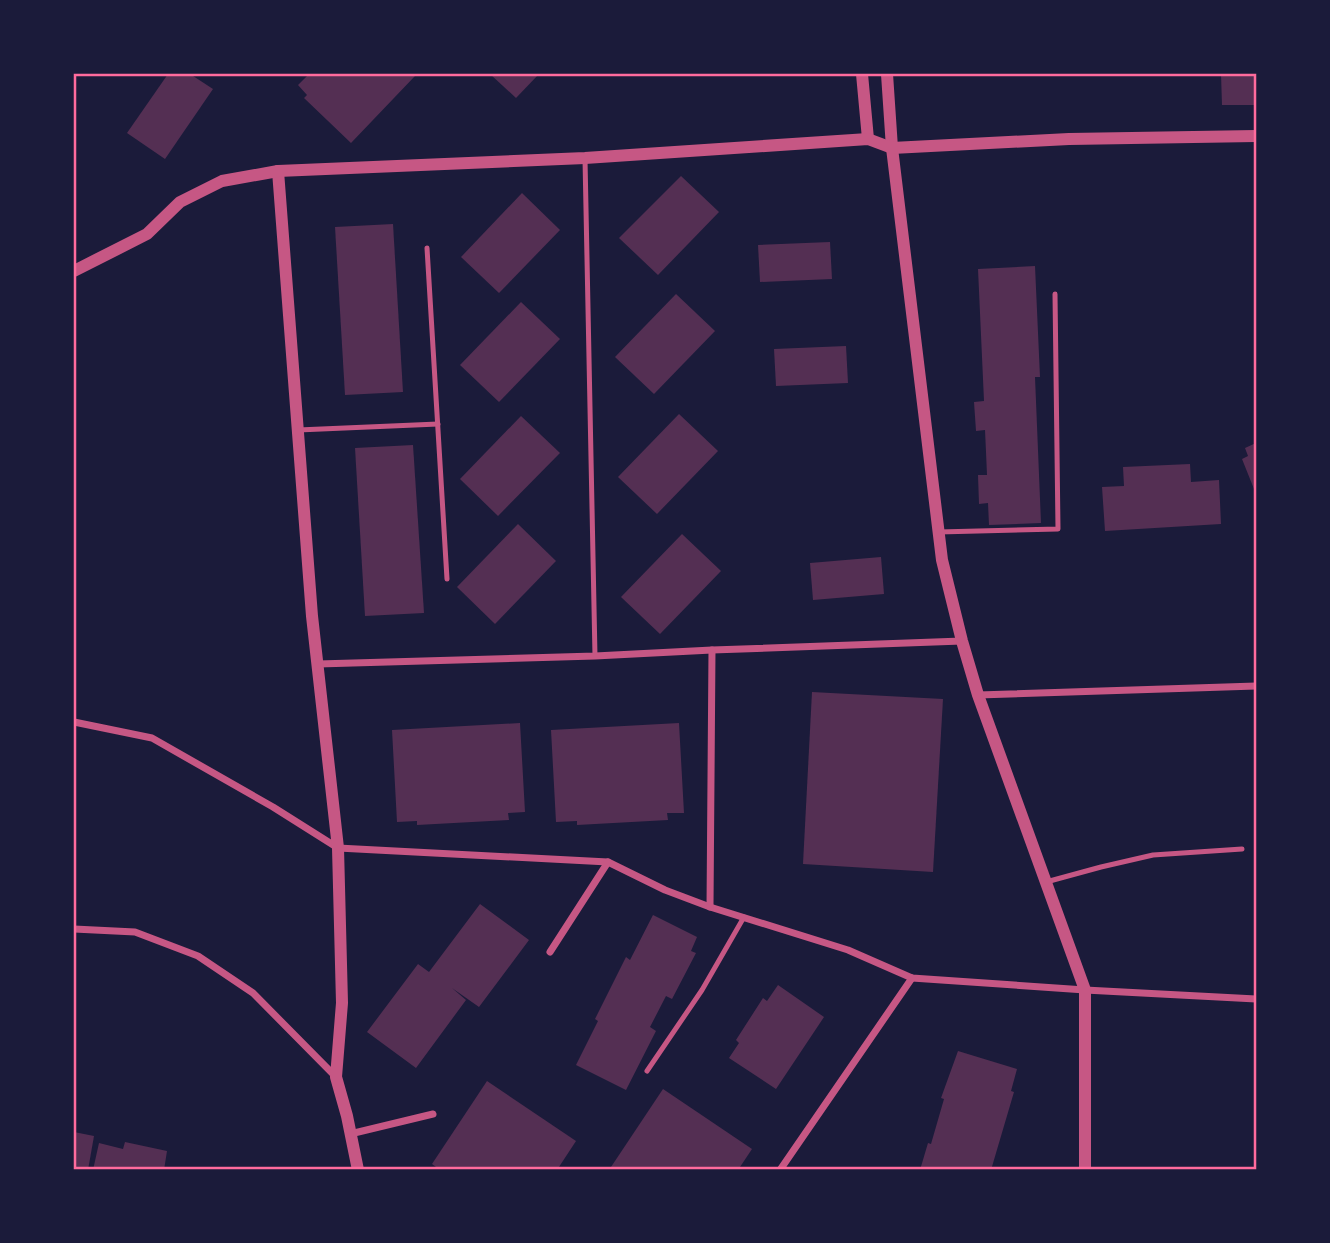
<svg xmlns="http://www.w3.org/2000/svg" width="1330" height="1243" font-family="Rubik,sans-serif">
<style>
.building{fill:#542f53}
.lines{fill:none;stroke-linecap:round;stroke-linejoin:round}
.service{stroke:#c65784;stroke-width:5}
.minor{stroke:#c65784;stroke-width:7}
.tertiary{stroke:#c65784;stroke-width:12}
.neatline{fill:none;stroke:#ff6b9d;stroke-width:2.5}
</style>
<rect width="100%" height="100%" fill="#1b1b3a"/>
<!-- building -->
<g class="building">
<path d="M168 74H190L213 89 165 159 127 133Z"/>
<path d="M309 74H412L415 76 351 143 304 98 307 95 298 85Z"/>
<path d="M490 74H539L516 98Z"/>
<path d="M1221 74H1256V105H1222Z"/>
<path d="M681 176 719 212 658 275 619 238Z"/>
<path d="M522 193 560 230 499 293 461 257Z"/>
<path d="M393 224 403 392 345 395 335 227Z"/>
<path d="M830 242 832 279 760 282 758 245Z"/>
<path d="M1035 266 1040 377H1035L1041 523 989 525 988 503 979 504 978 475H987L986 452 985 430 976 431 974 402 984 401 978 269Z"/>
<path d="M676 294 715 331 654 394 615 357Z"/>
<path d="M521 302 560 339 499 402 460 365Z"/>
<path d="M846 346 848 383 776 386 774 349Z"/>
<path d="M679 414 718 451 657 514 618 477Z"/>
<path d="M521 416 560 453 498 516 460 479Z"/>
<path d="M1256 443V494L1242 459 1248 456 1245 448Z"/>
<path d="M413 445 424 613 365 616 355 448Z"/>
<path d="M1190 464 1191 482 1219 480 1221 524 1105 531 1102 487 1124 486 1123 467Z"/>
<path d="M518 524 556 561 495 624 457 587Z"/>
<path d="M682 534 721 571 660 634 621 597Z"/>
<path d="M881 557 884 594 813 600 810 563Z"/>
<path d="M812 692 943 699 933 872 803 864Z"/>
<path d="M520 723 525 812 508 813 509 820 417 825V821L397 822 392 730Z"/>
<path d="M679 723 684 813H667L668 820 577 825V821L556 822 551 730Z"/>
<path d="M480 904 529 940 479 1007 452 988 466 1000 416 1068 367 1032 418 964 429 972Z"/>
<path d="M653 915 697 937 691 951 696 953 672 999 666 996 650 1027 656 1031 626 1090 576 1065 598 1021 595 1019 626 957 630 960Z"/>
<path d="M778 985 824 1017 776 1089 729 1058 739 1043 736 1040 763 998 767 1001Z"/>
<path d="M958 1051 1017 1069 1011 1091 1014 1092 991 1170H920L928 1143 931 1144 944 1099 941 1098Z"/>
<path d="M487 1081 576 1141 557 1170H440L432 1164Z"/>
<path d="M663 1089 752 1149 738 1170H609Z"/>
<path d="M74 1132 94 1136 88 1170H74Z"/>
<path d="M125 1142 167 1151 164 1170H93L99 1143 123 1149Z"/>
</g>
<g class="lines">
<!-- service -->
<g class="service">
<path d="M585 159 595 656"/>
<path d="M427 248 447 579"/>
<path d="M298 430 438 424"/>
<path d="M938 532 1058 529 1055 294"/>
<path d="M1046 882 1101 867 1153 855 1242 849"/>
<path d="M647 1071 702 990 744 917"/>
</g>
<!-- minor -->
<g class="minor">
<path d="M318 664 595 656 712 650 962 641"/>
<path d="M978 695 1256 686"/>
<path d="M74 722 152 738 273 807 338 848 608 862 665 890 710 907 848 950 912 978 1085 990 1256 999"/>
<path d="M710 907 712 650"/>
<path d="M74 929 135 932 198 956 253 993 336 1077"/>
<path d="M550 952 608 862"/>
<path d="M350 1134 433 1114"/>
<path d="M780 1170 912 978"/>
</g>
<!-- tertiary -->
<g class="tertiary">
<path d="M862 74 868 139"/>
<path d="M887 74 892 148 942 560 962 641 978 695 1085 990V1170"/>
<path d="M278 171 312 616 338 848 342 1003 336 1077 347 1116 358 1170"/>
<path d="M74 271 147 234 180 202 222 181 278 171 585 158 868 139 892 148 1069 139 1256 136"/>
</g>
</g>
<!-- border -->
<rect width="1330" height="1243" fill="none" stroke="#1b1b3a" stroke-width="150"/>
<rect x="75" y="75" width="1180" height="1093" class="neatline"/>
</svg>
